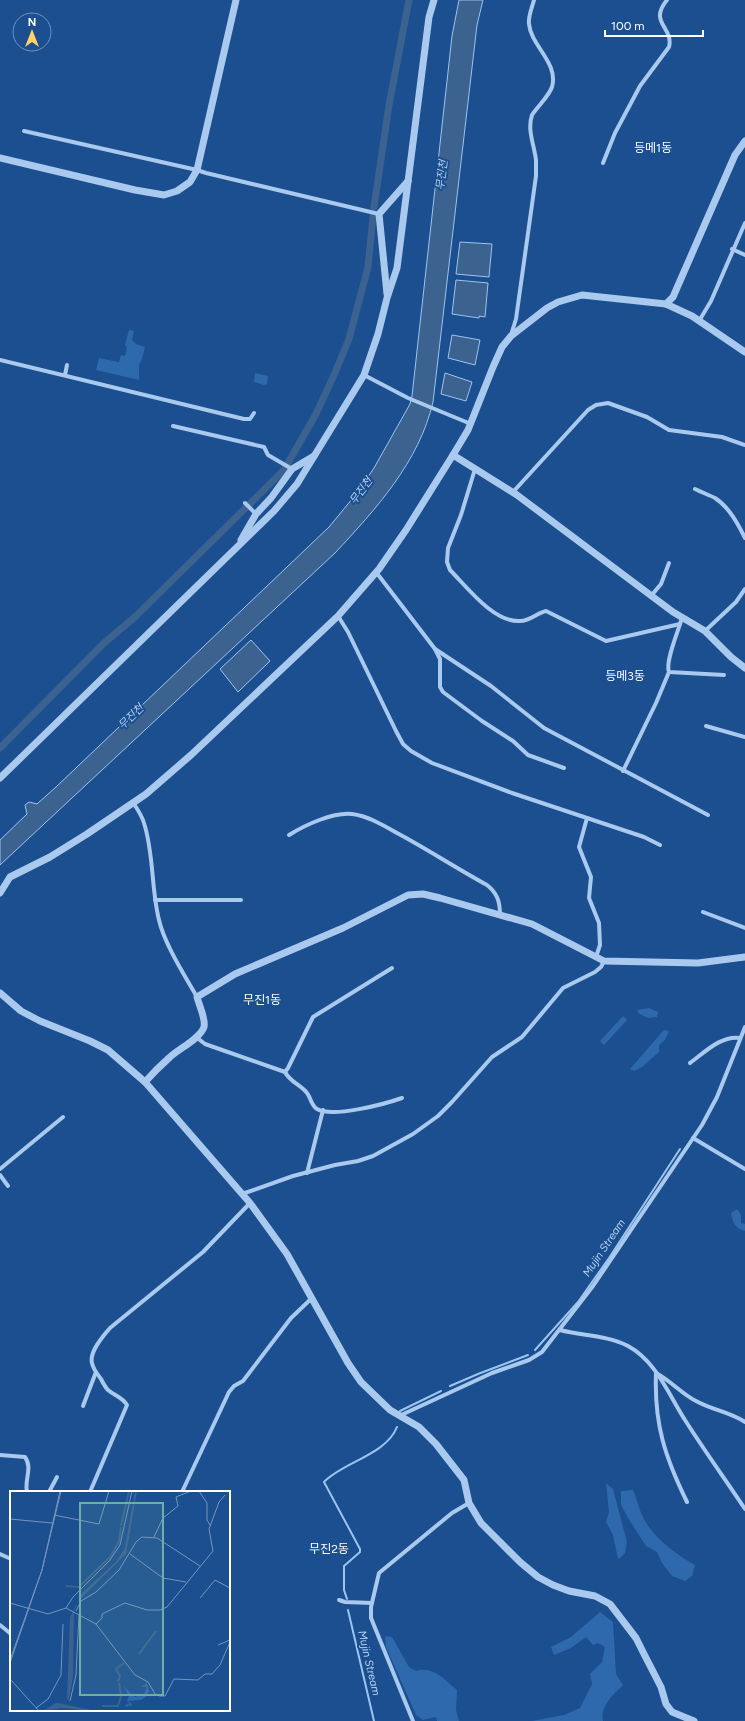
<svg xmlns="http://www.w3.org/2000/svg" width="745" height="1721" font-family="Figtree,'Noto Sans KR',sans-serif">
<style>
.green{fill:#2e69ad}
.water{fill:#3c6290;stroke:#9cc4f0}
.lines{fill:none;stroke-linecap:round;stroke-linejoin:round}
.stream{stroke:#9cc4f0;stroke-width:2}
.canal{stroke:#3c6290;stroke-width:7}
.minor{stroke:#a9c9ee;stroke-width:4}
.tertiary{stroke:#a9c9ee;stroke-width:7}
.labels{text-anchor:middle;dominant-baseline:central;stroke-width:4;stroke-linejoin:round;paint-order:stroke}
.water-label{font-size:11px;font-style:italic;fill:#b5d3f5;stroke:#1b4f8f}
.quarter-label{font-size:12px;fill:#fff;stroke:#1b4f8f}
.inset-river{fill:none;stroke:#3c6290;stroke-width:2}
.inset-road{fill:none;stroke:#7695bc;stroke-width:1}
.view{fill:#6fada8;fill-opacity:0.15;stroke:#6fada8;stroke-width:2}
.inset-edge{fill:none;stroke:#fff;stroke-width:2}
</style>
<rect width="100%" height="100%" fill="#1b4f8f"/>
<!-- green -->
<g class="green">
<path d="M129 330 134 331 132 340 136 344 145 347 142 359 139 365V380L96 370 99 358 119 362 121 355 125 356 127 347 125 345Z"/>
<path d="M255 373 268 376 267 384 264 385 254 382Z"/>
<path d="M649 1008 658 1012 657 1017 649 1018 639 1014 637 1010Z"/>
<path d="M623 1016 627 1020 604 1045 600 1041Z"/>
<path d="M664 1030 669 1031 665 1040 659 1045V1052L642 1067 634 1071 630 1069Z"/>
<path d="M737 1209 741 1215V1223L745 1224V1231C735 1229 733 1223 731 1213Z"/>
<path d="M606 1483 613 1489 627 1542 625 1553 620 1558 618 1559 613 1535 606 1522 609 1512Z"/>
<path d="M633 1490C637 1499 639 1510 644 1519 653 1537 677 1555 695 1565L692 1576 685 1581 672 1576 662 1563 657 1552 646 1546 628 1518 621 1505V1491Z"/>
<path d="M600 1612 613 1622 616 1674 623 1685C613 1695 600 1706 603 1721H532L564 1715 580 1708 592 1684 590 1674 602 1662 605 1647 598 1643 593 1645 586 1637 571 1648 554 1655 551 1647 571 1637Z"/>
<path d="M385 1636 392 1637 409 1667 416 1671C433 1665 445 1680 457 1690L456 1710 459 1721H437L436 1717 423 1720 416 1715 386 1647Z"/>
</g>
<!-- water -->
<g class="water">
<path d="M459 0H483L477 25 433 402C419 462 376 509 335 553L0 865V840L27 814 25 805 29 802 37 804 56 787 329 527 357 493 374 468 410 404 412 396 452 36Z"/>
<path d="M460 242 492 244 489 277 456 274Z"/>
<path d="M456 280 488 283 485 317 479 316V318L452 314Z"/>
<path d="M452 335 480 340 475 365 448 358Z"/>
<path d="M445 373 472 382 466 401 441 394Z"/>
<path d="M251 640 270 661 238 692 220 669Z"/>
</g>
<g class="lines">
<!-- stream -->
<g class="stream">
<path d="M535 1350 578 1302 609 1258 680 1149"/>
<path d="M450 1386 478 1374 528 1355"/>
<path d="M400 1411 441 1391"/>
<path d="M347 1599 344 1590V1566L360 1552V1549L324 1482C343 1462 386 1455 397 1427"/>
<path d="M348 1610 374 1721"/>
</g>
<!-- canal -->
<g class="canal">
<path d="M374 207 389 105 409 0"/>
<path d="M0 748 104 643 135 617 284 470 316 414 334 375 349 339 368 267 373 216"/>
</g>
<!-- minor -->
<g class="minor">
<path d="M24 131 197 170 206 173 379 214"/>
<path d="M603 163 615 133 640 86 669 47C674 27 648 23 667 0"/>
<path d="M732 249 745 255"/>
<path d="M699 321 711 301 745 223"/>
<path d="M511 335 516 319 536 176C536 171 536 165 536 160 534 144 527 130 532 115 538 106 549 96 552 87 559 63 531 46 529 24 528 16 532 8 534 0"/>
<path d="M0 360 244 419H250L254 413"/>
<path d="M65 375 67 365"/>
<path d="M364 375 408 398 471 424"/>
<path d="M173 426 264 447 268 455 292 469"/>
<path d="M475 469 461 515 448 548 447 562 450 570C467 587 494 623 520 621 530 621 537 613 546 611L606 641 680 624 682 618"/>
<path d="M695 489C701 492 709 495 715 498 729 507 738 524 745 538"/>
<path d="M513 492 588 410 596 405 608 403 647 417 669 430 722 437 745 445"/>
<path d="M245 503 256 514"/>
<path d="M376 572 435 649 440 659V687L443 692 482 721 513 741 528 755 564 768"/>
<path d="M651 596 661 584 669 563"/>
<path d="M338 616 348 632 396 731 403 744 411 751 432 763 512 793 644 837 660 845"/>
<path d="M680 624C677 634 665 663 669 672L724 675"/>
<path d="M705 631 736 602 745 589"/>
<path d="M435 649 491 686 544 728 708 815"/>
<path d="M706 726 745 737"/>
<path d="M623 771 656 703 669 672"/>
<path d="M134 804C138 810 142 816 144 823 154 854 151 888 159 920 164 943 185 976 197 997"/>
<path d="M587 818 579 847 591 877 589 898 599 923 600 945 596 957"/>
<path d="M289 835C305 825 333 812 352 814 368 816 383 825 397 833 427 849 456 868 487 885 497 893 500 901 500 915"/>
<path d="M155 900H241"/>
<path d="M703 912 745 928"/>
<path d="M196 1037 205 1044 285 1072 288 1068 313 1017 392 968"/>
<path d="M690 1063C704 1053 721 1035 740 1038"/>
<path d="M285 1072C290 1082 301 1085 307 1093 311 1098 311 1105 317 1109 333 1118 385 1104 402 1098"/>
<path d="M693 1138 745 1169"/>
<path d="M0 1169 63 1117"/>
<path d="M307 1173 323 1110"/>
<path d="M0 1175 8 1186"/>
<path d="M242 1194 293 1176 335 1165 358 1161 373 1156 413 1134 438 1116 452 1102 492 1057 522 1037 563 988 595 972 601 967 604 961"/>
<path d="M560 1330C582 1336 607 1335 628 1346 656 1361 669 1395 685 1420 704 1450 725 1479 745 1509"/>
<path d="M83 1406 96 1372"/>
<path d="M399 1416 492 1373 529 1360 542 1352 593 1286 702 1125 717 1097 745 1027"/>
<path d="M0 1455 25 1457C33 1468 24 1480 27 1492"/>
<path d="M49 1492 57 1477"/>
<path d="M90 1492 127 1405C122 1397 115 1396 108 1390 105 1387 103 1383 101 1379 98 1375 93 1369 92 1363 89 1352 103 1336 110 1328L203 1252 250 1203"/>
<path d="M182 1492 229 1392 234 1386 243 1381 291 1318 312 1298"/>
<path d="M687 1502C665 1457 654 1424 656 1373 671 1381 682 1394 696 1401 712 1410 730 1412 745 1422"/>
<path d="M0 1554 11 1559"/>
<path d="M339 1600 345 1602 372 1603"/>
<path d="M0 1625 11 1634"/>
<path d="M413 1721 371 1618V1607L379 1573 452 1513 469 1503"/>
</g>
<!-- tertiary -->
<g class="tertiary">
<path d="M0 158 135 190 164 195 177 191 190 182 197 170 236 0"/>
<path d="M387 294 379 214 408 181"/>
<path d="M666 304 673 297 735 155 745 141"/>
<path d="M453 455 517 495 673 612 705 631 731 657 745 668"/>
<path d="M241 540 256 514 271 498 292 469 314 456"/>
<path d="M0 778 274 511 297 484 364 375 378 334 387 298 397 268 429 17 434 0"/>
<path d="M0 893 10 877 50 857 87 834 146 794 191 755 338 616 379 569 406 530 453 455 468 430 493 367 502 347 511 336 547 308 558 302 582 295 666 304 692 316 745 352"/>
<path d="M0 993 21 1011 40 1021 90 1041 108 1050 145 1082 250 1203 287 1254 348 1363 361 1382 390 1410 419 1427 436 1444 464 1480 469 1503 481 1523 520 1562 538 1577 553 1585 569 1591 595 1596 610 1604 636 1638 644 1654 661 1687 666 1704 672 1712 694 1721"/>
<path d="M145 1082C153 1073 161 1065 169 1058 178 1049 200 1039 204 1027 206 1019 199 1005 197 997L235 974 343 928 408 895 423 894 440 898 532 924 604 961 698 963 745 957"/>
</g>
</g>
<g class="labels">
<!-- water labels -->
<g class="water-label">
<text transform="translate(442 175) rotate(-83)">무진천</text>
<text transform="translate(361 491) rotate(-53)">무진천</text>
<text transform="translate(131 717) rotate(-44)">무진천</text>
<text transform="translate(604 1248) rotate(-56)">Mujin Stream</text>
<text transform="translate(369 1663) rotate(77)">Mujin Stream</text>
</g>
<!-- quarter labels -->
<g class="quarter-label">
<text x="653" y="148">등메1동</text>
<text x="625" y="676">등메3동</text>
<text x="262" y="1000">무진1동</text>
<text x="329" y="1549">무진2동</text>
</g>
</g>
<!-- overview -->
<g transform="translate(10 1491)">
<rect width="220" height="220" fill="#1b4f8f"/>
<path d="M137 192 139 200 137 205 131 209 118 210 123 214 116 216 115 214 119 213 117 209 119 205 113 195 125 206 134 203 137 196H131Z" fill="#2e69ad"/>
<path d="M125 0H127L116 63 68 110 64 120 63 186 59 208 57 209 60 126 72 102 106 71 115 57ZM46 212H48L86 220 51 217 33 220Z" fill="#3c6290"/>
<path class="inset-river" d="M111 35 119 0M56 95 69 96 101 65 109 50 111 36M129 163 146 140M108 191 110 185 106 178 114 172M92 215H108L111 205 109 192"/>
<path class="inset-road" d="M189 0 197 12V29L200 34M44 24 89 33 99 0M0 28 42 32M144 46 153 27 168 15 166 6 181 0M120 63 153 87 176 91M190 107 205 89 220 97M0 112 38 123 56 117 63 106 100 69 110 54 122 0M56 117 86 133 125 184 138 191 145 203 150 205H155L164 188 188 189 195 183H202L210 174 220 151M66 120 71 110 86 101 109 79 126 51 132 46 147 47 190 75M86 133 92 127V123L115 112 137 119H150L157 116 203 60 199 38 209 11 215 4M208 154 220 149M0 169 32 79 50 0M0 172 32 79 51 0M0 188 29 220M60 210 66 184 69 123M26 217 38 208 51 184 53 133"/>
<path class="view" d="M70 12H153V204H70Z"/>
<rect width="220" height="220" class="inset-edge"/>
</g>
<!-- north arrow -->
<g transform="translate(32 32)"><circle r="19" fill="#1b4f8f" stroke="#7695bc"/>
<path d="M0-3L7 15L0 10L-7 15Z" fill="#ffd166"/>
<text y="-6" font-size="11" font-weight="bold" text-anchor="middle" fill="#ffffff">N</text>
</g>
<!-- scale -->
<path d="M605 30v6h98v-6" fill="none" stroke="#ffffff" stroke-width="2"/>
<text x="611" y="30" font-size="12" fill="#ffffff" stroke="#1b4f8f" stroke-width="3" paint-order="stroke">100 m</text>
</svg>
